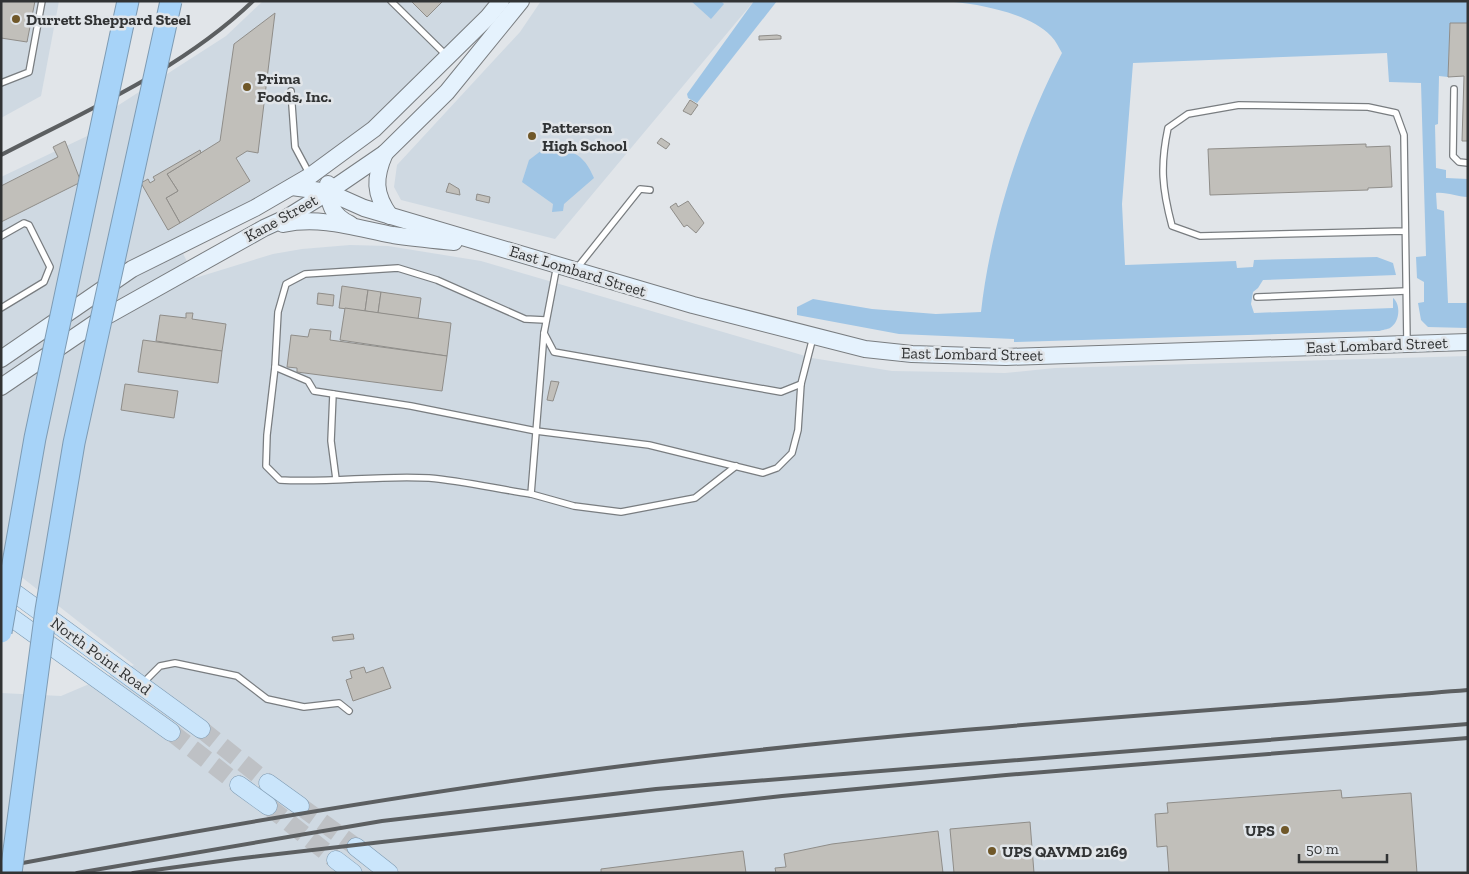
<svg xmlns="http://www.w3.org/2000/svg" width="1469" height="874" font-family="'Zilla Slab',serif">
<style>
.built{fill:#cfd9e2}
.green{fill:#9fc5e5}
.building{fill:#c1bfba;stroke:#8f8d89}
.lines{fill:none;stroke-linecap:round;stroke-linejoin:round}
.primary-tunnel{stroke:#bec1c5;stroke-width:18;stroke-dasharray:18 9;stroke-linecap:butt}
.lane-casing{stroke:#797d80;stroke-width:8}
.secondary-casing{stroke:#797d80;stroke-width:18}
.primary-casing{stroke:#7e9bb3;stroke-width:19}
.highway-casing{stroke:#7e9bb3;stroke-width:23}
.lane{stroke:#fff;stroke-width:5.5}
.secondary{stroke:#e5f2fd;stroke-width:16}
.primary{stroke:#cae5fb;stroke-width:18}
.highway{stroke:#a7d3f8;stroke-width:21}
.rail{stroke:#5c5f61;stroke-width:4}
.highway-bridge-casing{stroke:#7e9bb3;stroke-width:23;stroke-linecap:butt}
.highway-bridge{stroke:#a7d3f8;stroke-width:21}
.poi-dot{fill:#705829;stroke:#e1e5e9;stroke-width:2}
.labels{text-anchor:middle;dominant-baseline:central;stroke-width:5;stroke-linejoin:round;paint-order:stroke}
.poi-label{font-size:16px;font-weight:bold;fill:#313334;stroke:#e1e5e9;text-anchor:start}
.street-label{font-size:16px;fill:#313334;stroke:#e1e5e9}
</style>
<rect width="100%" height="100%" fill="#e1e5e9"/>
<!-- built -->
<g class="built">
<path d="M1 1H59L41 96 1 118Z"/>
<path d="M263 1H493L372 123 317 164 274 191 176 239 195 278 273 254 302 249 350 245 388 246 481 261 812 358 892 371 1005 373 1055 368 1468 356V873H1V693L61 696 134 665 1 561V177L102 129 97 119 226 36Z"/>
<path d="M541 1H754L555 239 401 200 394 187 397 165 520 32Z"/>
</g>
<!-- green -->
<g class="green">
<path d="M691 1H721L724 4 711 19Z"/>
<path d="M754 1H777L697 103 688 98 687 94Z"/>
<path d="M939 1H1468V23H1450L1448 77 1439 76 1438 124 1435 125 1436 168 1446 170V178L1468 179V197C1456 197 1448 192 1436 193L1437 209 1444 211 1448 303H1468V328L1428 327 1421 320 1418 303 1424 302V282L1417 278 1416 257 1426 256 1421 83 1389 82 1387 53 1133 63 1122 204 1125 265 1236 261 1237 268 1253 267 1254 260 1377 257 1393 263 1396 275 1263 280 1258 288 1253 292 1251 304 1254 313 1393 308V298C1401 304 1400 322 1390 328 1388 329 1382 330 1379 331L1014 342V339L899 334 797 315V307L813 299 872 309 936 314 981 312C991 224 1021 132 1062 53 1059 48 1056 41 1051 36 1028 12 972 2 939 1Z"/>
<path d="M546 147C571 150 583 152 594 178L564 204 563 211 552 212 553 204 522 182 529 160Z"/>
</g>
<!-- building -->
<g class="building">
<path d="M1 1H35L27 42 1 38Z"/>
<path d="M411 1H443L427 17Z"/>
<path d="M275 13 258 153 247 151 236 158 250 181 180 223 166 198 178 191 167 174 220 141 234 44Z"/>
<path d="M1450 23H1468V141H1462L1464 76 1448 77Z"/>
<path d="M777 35 781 36V39L759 40V36Z"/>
<path d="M690 100 698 105 691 115 683 111Z"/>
<path d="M661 138 670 144 666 149 657 143Z"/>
<path d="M65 141 81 182 1 222V186L58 157 53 147Z"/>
<path d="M1366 144V147L1390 146 1392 187 1368 188V190L1210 195 1208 149Z"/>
<path d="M200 150 201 153 167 174 178 191 166 198 180 223 168 230 141 183 148 179 150 183 155 180 153 177Z"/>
<path d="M449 183 459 189 460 195 446 192Z"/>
<path d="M477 194 490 197 489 203 476 200Z"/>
<path d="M688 201 704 223 696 233 687 225 684 227 670 207 676 203 678 207Z"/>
<path d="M342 286 368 290 365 311 339 308Z"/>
<path d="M368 290 381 292 378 313 365 311Z"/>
<path d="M381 292 421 298 418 319 378 313Z"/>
<path d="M318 293 334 295 333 306 317 304Z"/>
<path d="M345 308 451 323 447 356 340 340Z"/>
<path d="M186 313H193L192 319 226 324 222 351 156 341 160 315 186 318Z"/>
<path d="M310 329 331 331 330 340 447 356 442 391 297 372V368L287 367 291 335 308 337Z"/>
<path d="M143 340 222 351 218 383 138 372Z"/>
<path d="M551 381 559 382 553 401 547 400Z"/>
<path d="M125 384 178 391 174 418 121 410Z"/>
<path d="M353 634 354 639 333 641 332 637Z"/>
<path d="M364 667 366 673 383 667 391 688 353 701 346 680 352 678 350 671Z"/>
<path d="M1341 790 1342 798 1411 793 1417 873H1169L1167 846 1157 847 1155 814 1168 813 1167 803Z"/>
<path d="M1030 822 1034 873H954L950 829Z"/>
<path d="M938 831 943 873H776L775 868 786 867 784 854 832 844Z"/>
<path d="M743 851 746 873H601V869Z"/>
</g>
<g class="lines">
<!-- primary-tunnel -->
<g class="primary-tunnel">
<path d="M201 729 268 783"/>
<path d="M171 732 239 785"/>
<path d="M268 806 336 860"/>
<path d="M300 806 356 847"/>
</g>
<defs>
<g id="lane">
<path d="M391 1 447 56"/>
<path d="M1 83 29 72 42 1"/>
<path d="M1454 89 1453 156 1459 162 1468 163"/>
<path d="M291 91 295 147 310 175"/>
<path d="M1405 231 1200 236 1172 226C1162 188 1160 166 1168 128L1188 114 1239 105 1368 107 1396 113 1404 135 1407 342"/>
<path d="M1 236 24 223 29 225 50 267 44 282 1 308"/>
<path d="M557 265 544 333 554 352 781 392 801 384"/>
<path d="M577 268 640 189 650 190"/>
<path d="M1257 297 1406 291"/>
<path d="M545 320 525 319 437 280 398 268 305 274 286 284 278 312 275 367 308 381 314 391 411 406 536 431 649 445 763 473 777 468 792 453 798 430 801 384 813 337"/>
<path d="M544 333 531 494 574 506 621 512 695 498 736 466"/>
<path d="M275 367 267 435 266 466 280 480C330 483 379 475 429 478 463 481 497 489 531 494"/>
<path d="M333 394 331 441 336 479"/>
<path d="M142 684 160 666 175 663 237 676 267 699 304 707 339 703 349 711"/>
</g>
<g id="secondary">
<path d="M385 153C374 178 374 194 390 216"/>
<path d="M328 184C328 203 332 216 350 224"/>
<path d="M292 187 328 192 364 208 693 305 865 349 912 354 1006 357 1468 342"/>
<path d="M283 224C321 216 356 228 393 235 413 238 434 240 454 242"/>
<path d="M1 359 132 269 255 208 310 176 374 129 488 17 501 1"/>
<path d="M1 387 98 321 264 228 288 217 328 192 385 153 447 92 521 1"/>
</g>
<g id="primary">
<path d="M1 583 201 729"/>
<path d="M1 610 171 732"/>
<path d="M268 783 300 806"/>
<path d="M239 785 268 806"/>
<path d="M356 847 389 873"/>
<path d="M336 860 353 873"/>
</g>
<path id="highway" d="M123 24 128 1"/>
</defs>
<!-- lane casing -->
<use href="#lane" class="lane-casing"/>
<!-- secondary casing -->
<use href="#secondary" class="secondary-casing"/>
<!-- primary casing -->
<use href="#primary" class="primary-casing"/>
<!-- highway casing -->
<use href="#highway" class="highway-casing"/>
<!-- lane -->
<use href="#lane" class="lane"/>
<!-- secondary -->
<use href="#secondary" class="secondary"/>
<!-- primary -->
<use href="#primary" class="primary"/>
<!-- highway -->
<use href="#highway" class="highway"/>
<!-- rail -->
<g class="rail">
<path d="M1 155C88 110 182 69 253 1"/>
<path d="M1 867C218 826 435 789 654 762 924 729 1196 712 1468 690"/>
<path d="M77 873 382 821 656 789 1468 724"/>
<path d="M133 873 235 859 782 796 1006 775 1468 738"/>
</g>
<defs>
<g id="highway-bridge">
<path d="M1 632 35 438 123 24"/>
<path d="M11 873 46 610 74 443 171 1"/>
</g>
</defs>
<!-- highway-bridge casing -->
<use href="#highway-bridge" class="highway-bridge-casing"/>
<!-- highway-bridge -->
<use href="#highway-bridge" class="highway-bridge"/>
</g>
<!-- markers -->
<g class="poi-dot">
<circle cx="16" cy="19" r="5"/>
<circle cx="247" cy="87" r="5"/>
<circle cx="532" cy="136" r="5"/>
<circle cx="1285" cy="830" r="5"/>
<circle cx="992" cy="851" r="5"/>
</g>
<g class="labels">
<!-- poi labels -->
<g class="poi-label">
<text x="26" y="19">Durrett Sheppard Steel</text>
<text x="257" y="78">Prima<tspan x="257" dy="18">Foods, Inc.</tspan></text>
<text x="542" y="127">Patterson<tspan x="542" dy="18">High School</tspan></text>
<text x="1275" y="830" text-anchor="end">UPS</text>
<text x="1002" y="851">UPS QAVMD 2169</text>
</g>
<!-- street labels -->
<g class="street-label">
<text transform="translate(281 218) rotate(-29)">Kane Street</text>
<text transform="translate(578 271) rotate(17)">East Lombard Street</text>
<text transform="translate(1377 345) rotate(-2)">East Lombard Street</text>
<text transform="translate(972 354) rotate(1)">East Lombard Street</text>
<text transform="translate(101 656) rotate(36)">North Point Road</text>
</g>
</g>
<!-- border -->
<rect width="1469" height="874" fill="none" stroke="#313334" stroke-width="5"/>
<!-- scale -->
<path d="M1299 854v8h88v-8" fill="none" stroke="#313334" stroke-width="2.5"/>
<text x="1306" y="854" font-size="15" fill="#313334" stroke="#e1e5e9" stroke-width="4" paint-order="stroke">50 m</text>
</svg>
